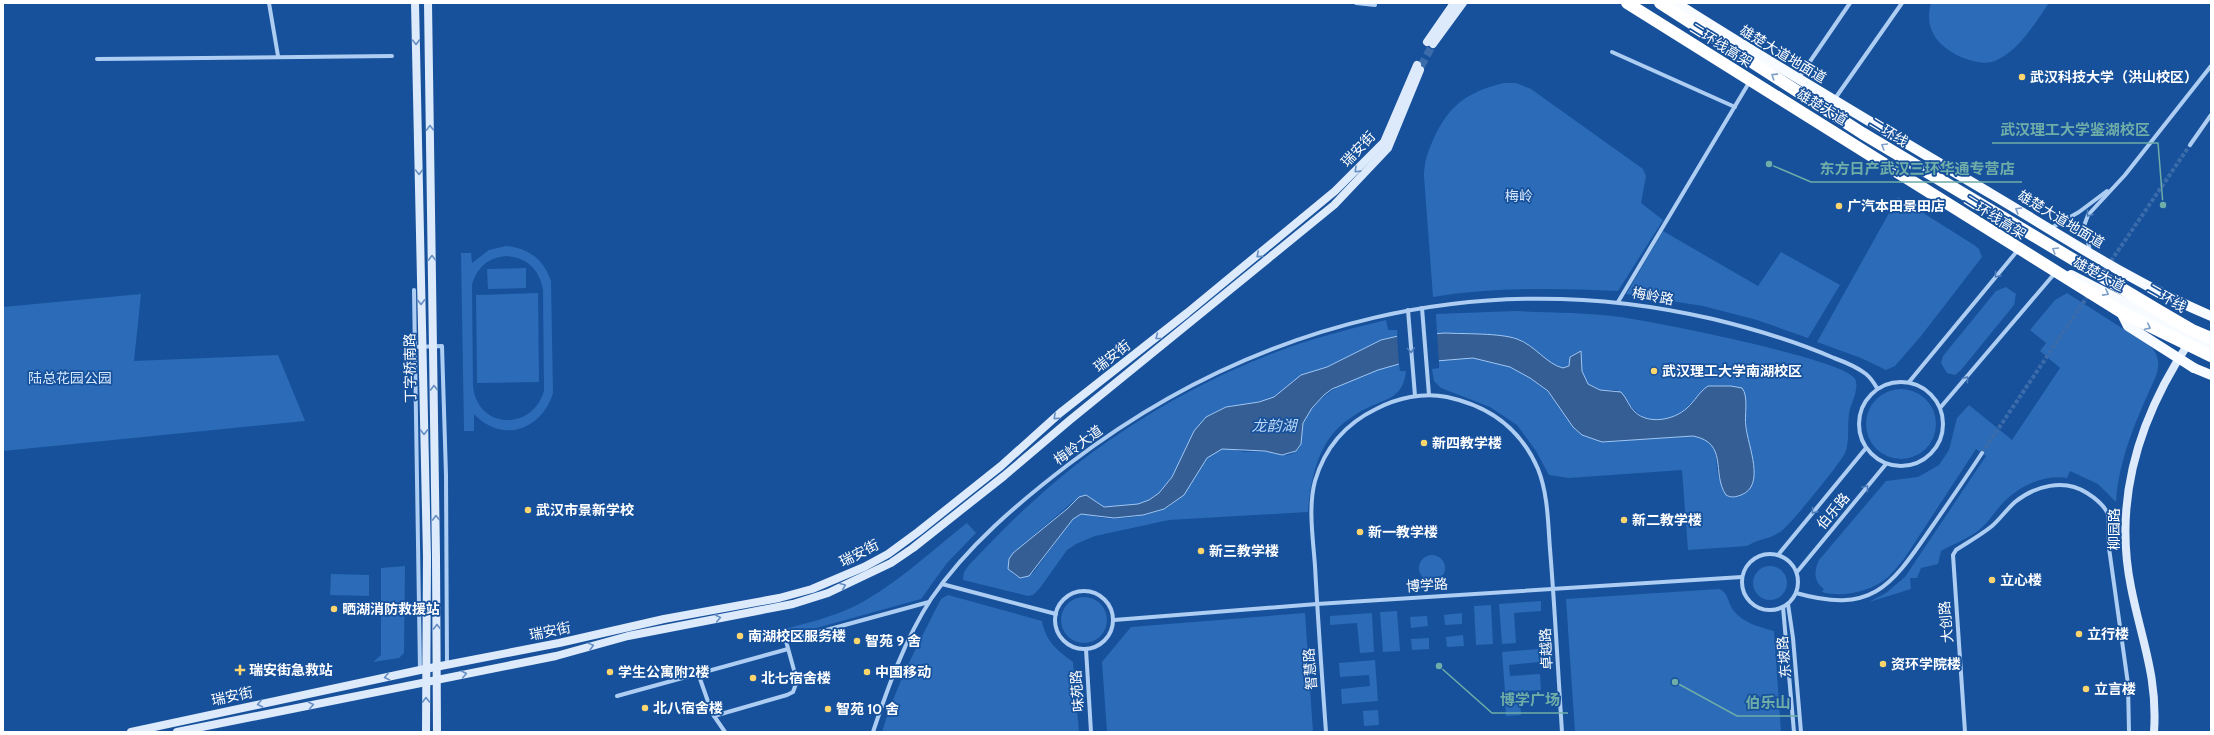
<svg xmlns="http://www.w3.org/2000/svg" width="2214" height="735" font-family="Cabin,'Noto Sans SC',sans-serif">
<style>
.green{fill:#2b6bb8;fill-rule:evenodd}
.water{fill:#355e94;stroke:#a0c7f4}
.pier{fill:#17519b}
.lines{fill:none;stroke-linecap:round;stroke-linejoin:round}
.street-tunnel{stroke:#3a6baa;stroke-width:4;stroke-dasharray:4 2;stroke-linecap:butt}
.secondary-tunnel{stroke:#3a6baa;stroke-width:8;stroke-dasharray:8 4;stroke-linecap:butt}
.street{stroke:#adcdf2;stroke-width:4}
.secondary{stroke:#dceafc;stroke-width:8}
.primary{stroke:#f8fbff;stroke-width:10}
.secondary-bridge{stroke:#dceafc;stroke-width:8}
.primary-bridge{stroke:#f8fbff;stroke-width:10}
.highway-bridge{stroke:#fff;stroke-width:12}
.oneway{stroke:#668ec2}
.oneway2{stroke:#7f9fc8}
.oneway3{stroke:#7c9ec8}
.oneway4{stroke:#4c7cb9}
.poi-dot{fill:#ffd56e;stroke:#17519b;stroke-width:1.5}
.labels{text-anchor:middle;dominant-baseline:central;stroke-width:3.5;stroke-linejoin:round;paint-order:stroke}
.street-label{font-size:14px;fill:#fff;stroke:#17519b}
.poi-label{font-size:14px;font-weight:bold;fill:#fff;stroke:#17519b;text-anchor:start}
.park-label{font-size:14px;fill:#d5e7fc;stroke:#17519b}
.water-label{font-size:15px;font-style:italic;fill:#bad7f8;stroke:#17519b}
.leader{fill:none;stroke:#6fada8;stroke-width:1.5}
.callout-dot{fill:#6fada8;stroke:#17519b;stroke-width:1.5}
.callout-label{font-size:15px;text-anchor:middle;font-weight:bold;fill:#6fada8;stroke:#17519b;stroke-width:3.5;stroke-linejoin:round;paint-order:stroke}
</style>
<rect width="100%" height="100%" fill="#17519b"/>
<!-- green -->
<g class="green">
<path d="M1931 3H2049C2035 23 2019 51 1995 61 1977 68 1943 52 1934 35 1928 25 1928 14 1931 3Z"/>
<path d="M1504 83H1516L1531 89 1643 169 1646 176 1641 203 1663 220 1618 291C1556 288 1494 287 1433 297L1424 176C1424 162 1428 152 1433 140 1449 105 1467 92 1504 83Z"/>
<path d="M1898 197 1974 245 1979 249 1982 257 1921 336 1895 366 1886 370 1861 358 1817 342Z"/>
<path d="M1663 231 1758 286 1781 252 1840 285 1808 338 1757 320 1703 306 1626 294Z"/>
<path d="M506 246C529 248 544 260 551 281L553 393C542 430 502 444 474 414V431H464L461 253H471L472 263 489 250ZM506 256C527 257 540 270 543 290L544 391C532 432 477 429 473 386L472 285C477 267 488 258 506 256Z"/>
<path d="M526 268V288L488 289 487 269Z"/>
<path d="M2006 287 2016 294 2014 305 1961 370 1955 375 1947 373 1941 363 1943 356 1996 291Z"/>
<path d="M538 293 539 382 477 383 476 295Z"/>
<path d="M2067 293 2150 346C2159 355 2160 364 2156 376 2138 416 2119 457 2116 502L2098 484 2070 471 2067 478C2043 474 2017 487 2001 505 1993 514 1988 523 1979 530 1968 539 1953 544 1941 551L1938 564 1921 568 1917 578H1910L1911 589 1869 602 1886 593 1905 577 1986 456 1976 449 1904 559C1898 565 1894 572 1887 578 1871 591 1843 598 1822 592L1824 589C1813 581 1814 571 1819 560L1886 481 1918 477 1939 465 1949 450 1957 418 1969 405 2012 440 2060 368 2040 351 2046 343 2030 330 2055 300Z"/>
<path d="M141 294 134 361 278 355 305 421 3 451V307Z"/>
<path d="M1515 311C1550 313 1585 312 1620 317 1651 321 1845 359 1855 379 1860 389 1850 405 1849 414 1847 427 1850 442 1845 453 1843 460 1787 529 1780 532 1770 539 1758 539 1747 546L1688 550 1682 470 1569 478 1549 475 1536 451 1517 425 1490 407 1441 388 1434 381 1432 369 1439 368V360L1473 358 1510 367 1530 378 1548 392 1573 427 1582 435 1602 442 1693 436C1726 442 1711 463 1721 483 1723 488 1727 493 1730 497L1744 494 1754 478V471L1747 438 1745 397C1730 398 1710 396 1695 401 1690 402 1685 411 1679 414 1644 431 1637 411 1617 390H1600L1588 384 1582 371 1581 351 1570 357 1569 366 1563 368C1546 365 1537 349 1523 341 1507 333 1456 333 1437 334L1436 314Z"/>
<path d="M1386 320 1388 330H1397L1398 336 1381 340 1327 367 1301 376 1274 397 1259 402 1226 407 1206 417 1172 477 1159 493 1149 500 1138 504 1104 507 1086 495 1075 500 1013 553C1006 563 1007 573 1020 578L1033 573 1073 519 1081 514C1089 514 1096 517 1104 518 1123 520 1146 516 1164 509 1192 497 1194 457 1221 449 1230 447 1237 451 1245 452 1251 452 1257 451 1263 451 1274 452 1284 459 1295 452 1305 446 1299 433 1303 424 1317 388 1365 373 1399 364L1400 371H1406C1403 398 1388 398 1367 408 1357 413 1347 420 1339 427 1317 448 1310 483 1308 512L1169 520 1095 536 1076 544 1067 550 1040 588 1033 595 1028 596 963 580 964 572 969 565C991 542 1014 518 1038 497 1103 438 1185 388 1266 356 1305 340 1345 330 1386 320Z"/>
<circle cx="1901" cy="424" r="35"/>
<path d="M967 523 976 533 947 563 921 599 784 637 781 630C807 623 833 617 857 605 897 584 931 551 967 523Z"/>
<circle cx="1432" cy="568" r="13"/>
<circle cx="1770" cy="583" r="17"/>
<path d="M405 566 404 653 399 658 373 662 381 655V568Z"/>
<path d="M331 574 369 575V596L330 595Z"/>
<path d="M1719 589C1728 592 1728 603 1733 610 1743 623 1759 627 1774 631L1781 732H1575L1566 599Z"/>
<path d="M948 595 1042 621C1046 642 1057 650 1073 662L1079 732H882C896 685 919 642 941 599Z"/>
<circle cx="1084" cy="620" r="23"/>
<path d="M1541 601V611L1514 613 1516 643 1502 644 1499 604Z"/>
<path d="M1491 605 1493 644 1476 645 1474 606Z"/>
<path d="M1397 611 1400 651 1383 652 1380 612Z"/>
<path d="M1305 613 1313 732H1107L1102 662 1131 627Z"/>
<path d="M1372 613 1374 652 1360 653 1357 623 1330 625V616Z"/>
<path d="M1462 613V624L1445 625 1444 615Z"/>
<path d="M1427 616 1428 626 1411 628 1410 617Z"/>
<path d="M1463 635 1464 646 1447 647 1446 637Z"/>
<path d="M1429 638V649L1412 650 1411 639Z"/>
<path d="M1538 649 1539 662 1509 665 1510 676 1540 674 1541 690 1505 692 1502 652Z"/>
<path d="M1375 660 1378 701 1342 704 1341 689 1370 686 1369 675 1340 677 1339 663Z"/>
<path d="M1520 700 1521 715 1506 716 1505 701Z"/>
<path d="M1378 710 1379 725 1364 726 1363 711Z"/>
</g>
<!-- water -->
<path class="water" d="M1445 333C1464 334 1501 333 1517 339 1535 345 1546 364 1563 368L1569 366 1570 357 1581 351 1582 371 1588 384 1600 390 1621 392C1627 398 1629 407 1635 412 1649 425 1674 420 1687 408 1695 401 1699 392 1708 386H1731L1742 388C1749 396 1744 417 1746 427 1748 446 1766 486 1741 495 1736 497 1731 498 1726 495 1711 473 1729 443 1693 436L1602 442 1582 435 1573 427 1548 391 1530 378 1510 367 1473 358 1399 364 1378 370 1332 389 1324 395 1312 408 1303 423 1301 444 1296 451 1282 455 1265 451 1222 449 1207 458 1184 495 1164 509 1143 515 1114 518 1081 514 1073 519 1029 576 1020 578 1008 569 1009 559 1013 553 1067 509 1079 497 1086 495 1104 507 1138 504 1149 500 1159 493 1172 477 1194 431 1206 417 1226 407 1259 402 1274 397 1301 375 1327 367 1381 340 1398 336Z"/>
<!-- pier -->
<path class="pier" d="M1437 332 1439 362 1399 366 1397 334Z"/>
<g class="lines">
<!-- street-tunnel -->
<g class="street-tunnel">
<path d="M2094 286 2190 145"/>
<path d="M1982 453 2089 294"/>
</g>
<!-- secondary-tunnel -->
<path class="secondary-tunnel" d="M1421 66 1433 44"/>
<!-- street -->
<g class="street">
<path d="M269 3 278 56"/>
<path d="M1356 3 1375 5V3"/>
<path d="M1612 52 1735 107"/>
<path d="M97 59 392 56"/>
<path d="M1798 79 1850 3"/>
<path d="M1834 100 1902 3"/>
<path d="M2190 145 2211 115"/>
<path d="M2051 228 2079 212 2107 191"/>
<path d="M2090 251 2084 226 2088 215 2125 175 2211 66"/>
<path d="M414 290 420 670"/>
<path d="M1618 302 1750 81"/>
<path d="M1422 308 1429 395"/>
<path d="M1408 310 1415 396"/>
<path d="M414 347 442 346 446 475 447 665"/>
<circle cx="1901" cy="424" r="42"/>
<path d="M1909 382 2018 250"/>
<path d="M1940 408 2055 273"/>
<circle cx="1770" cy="582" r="28"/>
<path d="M1778 555 1866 448"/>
<path d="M1797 572 1886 464"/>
<path d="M942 584 1056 614"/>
<circle cx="1084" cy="620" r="29"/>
<path d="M1796 593C1871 614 1890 588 1929 531 1947 505 1965 479 1982 453"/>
<path d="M1788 604 1793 638 1801 732"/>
<path d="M1783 607 1794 732"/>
<path d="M1114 620 1317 604 1742 577"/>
<path d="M1086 649 1091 732"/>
<path d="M698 673 712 713 725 732"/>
<path d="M617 696 788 649"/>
<path d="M714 716 787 695 793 692 797 681 786 641 929 602"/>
<path d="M873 732C888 687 905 639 931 599 967 546 1018 503 1069 464 1256 321 1482 265 1713 319 1754 329 1795 341 1834 358 1845 362 1857 367 1866 374 1871 378 1874 383 1877 388"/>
<path d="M1326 732C1322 677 1318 621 1315 566 1313 538 1308 507 1315 481 1325 447 1345 424 1376 409 1397 398 1423 392 1447 397 1489 406 1521 429 1538 469 1548 494 1548 523 1550 549 1555 610 1558 671 1562 732"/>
<path d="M1965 732 1953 555 1956 550C1968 542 1981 535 1992 526 2000 519 2007 509 2015 502 2035 486 2064 478 2087 493 2095 498 2104 505 2108 514L2109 548 2128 684 2129 732"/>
</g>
<!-- secondary -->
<g class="secondary">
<path d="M1427 42 1454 3"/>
<path d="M1433 44 1463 3"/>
<path d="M436 557 437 732"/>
<path d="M131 732 420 670 559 643 664 619 779 598 812 589 864 567 888 554 918 532 1001 466 1060 413 1187 313 1335 191 1384 142 1417 65"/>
<path d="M177 732 556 656 628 636 793 604 828 593 891 563 913 548 1004 476 1070 420 1334 205 1388 148 1420 70"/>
<path d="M426 732 427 557"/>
<path d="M2154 732C2158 677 2141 639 2131 587 2113 498 2141 414 2190 341"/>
</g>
<!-- primary -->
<g class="primary">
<path d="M1676 3C1780 69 1887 132 1993 195 2064 237 2134 284 2211 316"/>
<path d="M2071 275 2211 347"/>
<path d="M2194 368 2211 375"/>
</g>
<!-- secondary-bridge -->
<g class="secondary-bridge">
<path d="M415 3 427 557"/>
<path d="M428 3 436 557"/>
</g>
<!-- primary-bridge -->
<path class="primary-bridge" d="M2121 312 2128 326 2194 368"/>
<!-- highway-bridge -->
<g class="highway-bridge">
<path d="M1627 3 2121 312 2211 356"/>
<path d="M1660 3 1862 133 2161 312 2192 330 2211 338"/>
</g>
</g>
<!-- one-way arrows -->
<defs><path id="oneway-chevron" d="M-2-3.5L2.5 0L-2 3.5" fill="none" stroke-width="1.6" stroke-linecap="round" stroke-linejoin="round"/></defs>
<g class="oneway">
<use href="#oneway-chevron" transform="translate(416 42) rotate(89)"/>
<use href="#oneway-chevron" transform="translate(430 128) rotate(-91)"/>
<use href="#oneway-chevron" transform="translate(1357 170) rotate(136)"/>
<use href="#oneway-chevron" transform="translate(419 172) rotate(89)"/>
<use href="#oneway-chevron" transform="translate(1259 255) rotate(140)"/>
<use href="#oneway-chevron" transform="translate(432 258) rotate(-91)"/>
<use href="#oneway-chevron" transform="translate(421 302) rotate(89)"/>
<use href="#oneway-chevron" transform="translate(1158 337) rotate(142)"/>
<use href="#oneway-chevron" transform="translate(434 388) rotate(-91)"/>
<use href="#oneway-chevron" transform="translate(1056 417) rotate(138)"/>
<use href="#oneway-chevron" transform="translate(424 432) rotate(89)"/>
<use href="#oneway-chevron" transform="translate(436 518) rotate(-91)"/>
<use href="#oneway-chevron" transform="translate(843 586) rotate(-23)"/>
<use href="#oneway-chevron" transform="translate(718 618) rotate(-11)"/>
<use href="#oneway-chevron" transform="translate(437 627) rotate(-91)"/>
<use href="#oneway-chevron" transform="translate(591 646) rotate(-15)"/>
<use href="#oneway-chevron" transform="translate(464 674) rotate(-11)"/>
<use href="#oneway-chevron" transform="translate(387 677) rotate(168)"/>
<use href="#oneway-chevron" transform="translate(426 700) rotate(-91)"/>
<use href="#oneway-chevron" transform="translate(260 704) rotate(168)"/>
<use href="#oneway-chevron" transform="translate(311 705) rotate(-11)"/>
</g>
<g class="oneway2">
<use href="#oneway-chevron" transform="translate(1774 76) rotate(-147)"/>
<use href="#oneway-chevron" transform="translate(1884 146) rotate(-149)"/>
<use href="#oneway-chevron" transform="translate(2055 250) rotate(-149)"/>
<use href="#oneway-chevron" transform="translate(2148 327) rotate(26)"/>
</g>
<g class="oneway3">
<use href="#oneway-chevron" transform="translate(2018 210) rotate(-149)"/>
<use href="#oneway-chevron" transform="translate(2106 293) rotate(28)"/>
</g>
<g class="oneway4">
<use href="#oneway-chevron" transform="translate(2089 214) rotate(128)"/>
<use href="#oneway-chevron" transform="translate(1997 275) rotate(129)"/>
<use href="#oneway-chevron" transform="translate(1411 350) rotate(86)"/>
<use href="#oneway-chevron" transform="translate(1966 379) rotate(-49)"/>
<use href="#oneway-chevron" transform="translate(1866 488) rotate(-50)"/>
<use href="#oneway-chevron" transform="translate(1814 511) rotate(129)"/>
</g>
<!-- markers -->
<g class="poi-dot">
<circle cx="2022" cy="77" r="4"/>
<circle cx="1839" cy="206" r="4"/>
<circle cx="1654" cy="371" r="4"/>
<circle cx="1424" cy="443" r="4"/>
<circle cx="528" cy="510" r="4"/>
<circle cx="1624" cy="520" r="4"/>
<circle cx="1360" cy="532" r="4"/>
<circle cx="1201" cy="551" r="4"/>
<circle cx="1992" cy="580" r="4"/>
<circle cx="334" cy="609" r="4"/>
<circle cx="2079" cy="634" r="4"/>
<circle cx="740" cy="636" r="4"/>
<circle cx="857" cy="641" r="4"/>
<circle cx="1883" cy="664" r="4"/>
<path d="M238 664h4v4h4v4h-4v4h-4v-4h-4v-4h4z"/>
<circle cx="610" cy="672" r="4"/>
<circle cx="867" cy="672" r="4"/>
<circle cx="753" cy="678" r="4"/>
<circle cx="2086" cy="689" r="4"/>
<circle cx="645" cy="708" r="4"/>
<circle cx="828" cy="709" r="4"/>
</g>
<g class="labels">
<!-- street labels -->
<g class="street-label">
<text transform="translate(1721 45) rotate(32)">二环线高架</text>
<text transform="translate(1783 54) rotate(31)">雄楚大道地面道</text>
<text transform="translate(1822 107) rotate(31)">雄楚大道</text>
<text transform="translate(1889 132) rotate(32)">二环线</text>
<text transform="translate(1358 149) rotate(-47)">瑞安街</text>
<text transform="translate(1995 217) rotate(32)">二环线高架</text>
<text transform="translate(2061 219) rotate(31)">雄楚大道地面道</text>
<text transform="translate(2099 274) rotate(28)">雄楚大道</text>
<text transform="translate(1653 296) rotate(10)">梅岭路</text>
<text transform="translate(2167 298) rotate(30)">二环线</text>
<text transform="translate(1112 356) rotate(-38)">瑞安街</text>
<text transform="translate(410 368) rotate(-91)">丁字桥南路</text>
<text transform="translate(1078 445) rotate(-36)">梅岭大道</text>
<text transform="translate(1833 511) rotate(-50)">伯乐路</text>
<text transform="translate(2114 529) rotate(-90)">柳园路</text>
<text transform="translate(859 553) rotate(-27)">瑞安街</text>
<text transform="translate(1427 585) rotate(-4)">博学路</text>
<text transform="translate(1946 622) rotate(-95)">大创路</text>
<text transform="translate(550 631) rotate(-11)">瑞安街</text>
<text transform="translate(1546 649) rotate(-93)">卓越路</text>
<text transform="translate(1784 657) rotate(-95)">东坡路</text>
<text transform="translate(1310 669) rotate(-94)">智慧路</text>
<text transform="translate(1077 691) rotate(-94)">味苑路</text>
<text transform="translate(232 696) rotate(-12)">瑞安街</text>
</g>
<!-- poi labels -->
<g class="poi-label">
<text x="2030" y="77">武汉科技大学（洪山校区）</text>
<text x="1847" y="206">广汽本田景田店</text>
<text x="1662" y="371">武汉理工大学南湖校区</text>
<text x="1432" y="443">新四教学楼</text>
<text x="536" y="510">武汉市景新学校</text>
<text x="1632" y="520">新二教学楼</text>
<text x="1368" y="532">新一教学楼</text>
<text x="1209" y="551">新三教学楼</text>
<text x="2000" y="580">立心楼</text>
<text x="342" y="609">晒湖消防救援站</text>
<text x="2087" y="634">立行楼</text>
<text x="748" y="636">南湖校区服务楼</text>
<text x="865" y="641">智苑 9 舍</text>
<text x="1891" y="664">资环学院楼</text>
<text x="249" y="670">瑞安街急救站</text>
<text x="618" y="672">学生公寓附2楼</text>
<text x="875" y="672">中国移动</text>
<text x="761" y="678">北七宿舍楼</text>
<text x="2094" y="689">立言楼</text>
<text x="653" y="708">北八宿舍楼</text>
<text x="836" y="709">智苑 10 舍</text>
</g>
<!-- park labels -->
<g class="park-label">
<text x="1519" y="196">梅岭</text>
<text x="70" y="378">陆总花园公园</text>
</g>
<!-- water labels -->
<g class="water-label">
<text x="1274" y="426">龙韵湖</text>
</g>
</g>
<!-- callouts -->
<path class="leader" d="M2163 205L2158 143H1992M1769 164L1811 182H2022M1439 666L1492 713H1568M1675 682L1737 716H1798"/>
<g class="callout-dot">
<circle cx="2163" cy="205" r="4"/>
<circle cx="1769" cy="164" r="4"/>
<circle cx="1439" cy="666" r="4"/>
<circle cx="1675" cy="682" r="4"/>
</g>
<g class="callout-label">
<text x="2075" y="135">武汉理工大学鉴湖校区</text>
<text x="1917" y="174">东方日产武汉三环华通专营店</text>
<text x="1530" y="705">博学广场</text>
<text x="1768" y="708">伯乐山</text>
</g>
<!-- border -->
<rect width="2214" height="735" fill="none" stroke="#ffffff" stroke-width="8"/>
</svg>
